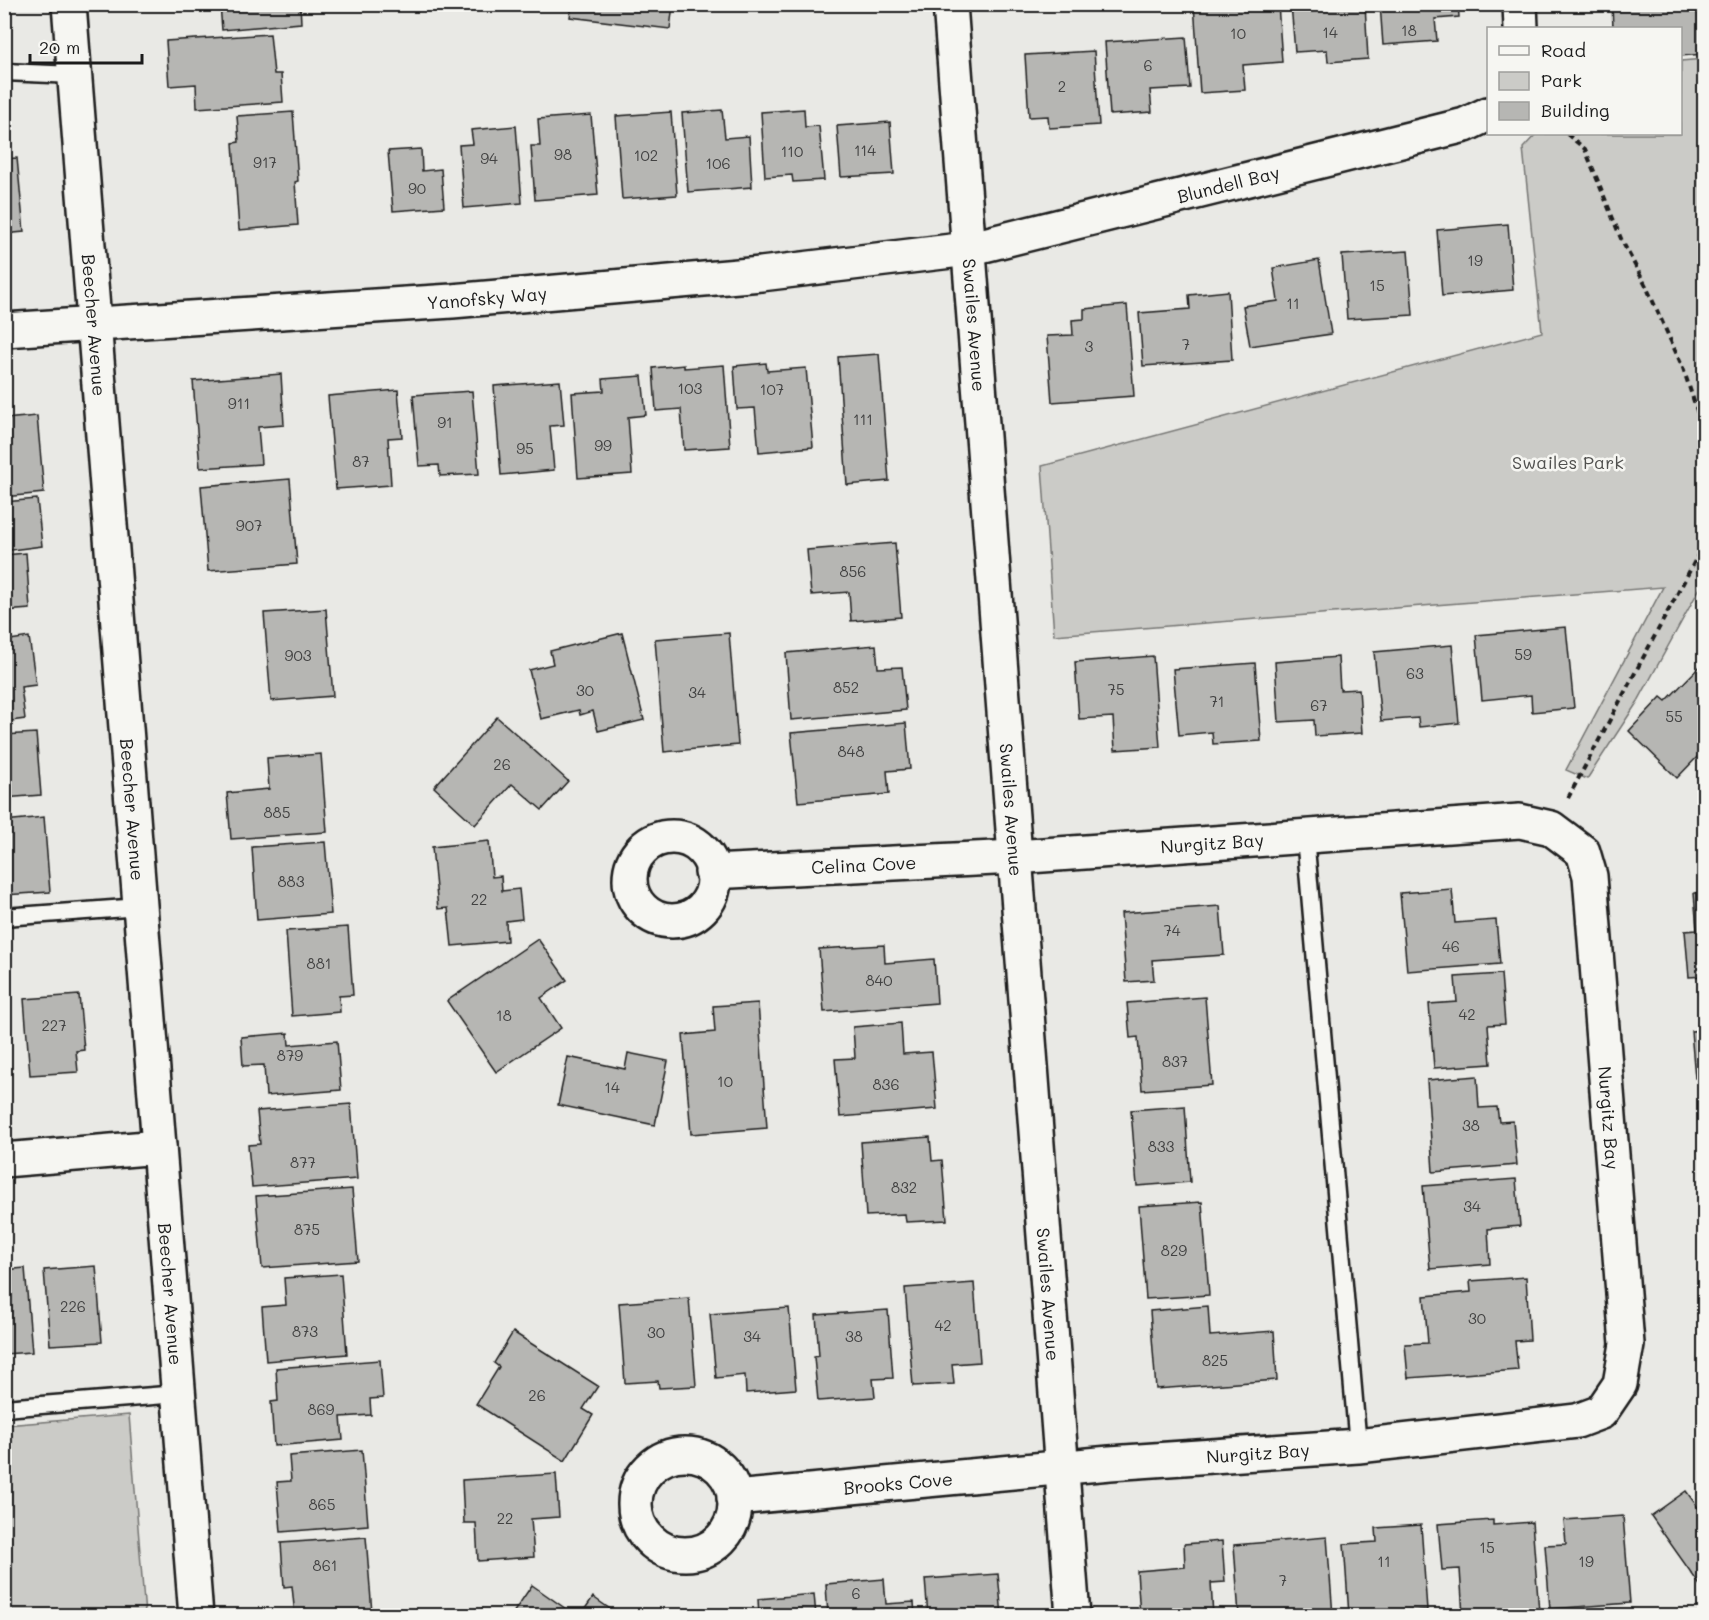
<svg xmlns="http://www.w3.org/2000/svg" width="1709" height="1620" font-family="Mali,sans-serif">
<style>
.green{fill:#cbcbc7;stroke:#747472;stroke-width:1.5}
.building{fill:#b6b6b3;stroke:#1c1c1c;stroke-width:1.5}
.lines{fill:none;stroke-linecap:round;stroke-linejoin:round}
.service-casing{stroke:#1c1c1c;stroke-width:21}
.minor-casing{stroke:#1c1c1c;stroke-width:38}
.tertiary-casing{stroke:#1c1c1c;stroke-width:38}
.path{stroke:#1c1c1c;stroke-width:4;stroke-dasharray:6 4.5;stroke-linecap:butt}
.service{stroke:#f6f6f2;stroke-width:16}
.minor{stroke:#f6f6f2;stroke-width:33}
.tertiary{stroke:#f6f6f2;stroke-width:33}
.labels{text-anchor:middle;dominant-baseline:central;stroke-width:5;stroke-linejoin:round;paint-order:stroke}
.number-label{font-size:15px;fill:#424242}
.street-label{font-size:18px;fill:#1c1c1c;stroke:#f6f6f2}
.park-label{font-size:18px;fill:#51514f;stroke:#f6f6f2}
</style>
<rect width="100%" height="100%" fill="#e9e9e5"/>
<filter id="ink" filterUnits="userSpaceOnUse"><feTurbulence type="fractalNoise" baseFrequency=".0167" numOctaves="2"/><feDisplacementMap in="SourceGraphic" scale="12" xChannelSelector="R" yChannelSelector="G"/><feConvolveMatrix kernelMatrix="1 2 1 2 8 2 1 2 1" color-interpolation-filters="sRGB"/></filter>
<g filter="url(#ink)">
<!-- green -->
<g class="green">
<path d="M1704 59V585L1701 586 1638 701 1587 779 1566 770 1663 587 1054 635 1042 466 1542 332 1523 148 1536 134H1680L1681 61Z"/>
<path d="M129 1415 145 1615H5V1425Z"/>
</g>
<!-- building -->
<g class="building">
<path d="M220 4H300L301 23 222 30Z"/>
<path d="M572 4H673L670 29 570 17Z"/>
<path d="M1194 4H1278L1282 62 1243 65 1245 90 1200 93Z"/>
<path d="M1291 4H1365L1368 59 1328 62 1327 50 1295 52Z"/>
<path d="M1380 4H1458L1459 17 1435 19 1437 41 1383 45Z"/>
<path d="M1612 4H1704V54L1680 56V28H1613Z"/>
<path d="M270 34 274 74H281L283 102 197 108 196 84 169 86 166 41Z"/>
<path d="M1186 37 1190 88 1150 90 1152 112 1110 115 1105 42Z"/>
<path d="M1094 51 1099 125 1049 128 1048 116 1029 117 1025 55Z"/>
<path d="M804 109 805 127 819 126 824 180 793 182 792 175 765 177 761 112Z"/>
<path d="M722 110 725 138 749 136 752 187 688 192 682 113Z"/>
<path d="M293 112 298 181 295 182 298 225 239 230 233 143 239 142 237 116Z"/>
<path d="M671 112 677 195 622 199 616 116Z"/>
<path d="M591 115 598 195 535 200 531 146H540L538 119Z"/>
<path d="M890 122 894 174 841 177 837 126Z"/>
<path d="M516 126 522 203 464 208 459 145 473 144 471 130Z"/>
<path d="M421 149 422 171 441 169 444 207 393 211 388 151Z"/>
<path d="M17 158 24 232 4 234V159Z"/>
<path d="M1508 224 1513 290 1442 296 1437 230Z"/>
<path d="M1408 251 1413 315 1347 319 1342 255Z"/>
<path d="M1319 260 1331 334 1250 346 1243 306 1278 301 1273 268Z"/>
<path d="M1228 291 1232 360 1143 366 1139 313 1190 309 1189 295Z"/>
<path d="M1127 305 1134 396 1052 402 1047 336 1073 335 1072 320 1084 319V309Z"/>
<path d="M879 354 889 481 847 485 838 357Z"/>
<path d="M766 363 767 371 806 368 813 447 759 452 755 408 737 409 734 366Z"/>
<path d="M684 365V368L724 365 730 447 684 450 681 409 656 411 653 368Z"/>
<path d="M281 374 284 425 258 427 261 464 200 468 193 381Z"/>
<path d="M642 376 646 415 628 417 632 474 578 478 572 393 604 391 603 379Z"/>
<path d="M560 381 564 425 550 426 554 470 501 475 494 386Z"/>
<path d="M398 390 402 437 388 438 391 485 336 489 328 396Z"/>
<path d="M472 391 479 474 440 476 439 465 419 466 413 395Z"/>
<path d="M37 416 44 493 4 497V419Z"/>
<path d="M290 479 297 564 208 571 201 486Z"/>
<path d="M37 499 42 546 4 551V502Z"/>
<path d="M895 543 901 617 851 621 849 592 811 595 807 550Z"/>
<path d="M26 553 30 609 5 611 6 634H4V555Z"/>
<path d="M326 609 333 696 271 701 264 613Z"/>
<path d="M1566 627 1574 708 1532 712 1531 695 1482 700 1476 635Z"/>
<path d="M622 633 644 720 598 731 593 711 580 715 579 710 541 719 529 670 553 664 550 651Z"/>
<path d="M729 633 738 745 664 752 655 639Z"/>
<path d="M29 637 36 685 21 687 25 719 4 722V641Z"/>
<path d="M876 645 878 668 902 667 906 710 791 720 786 653Z"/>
<path d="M1452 645 1459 723 1419 727 1418 718 1381 721 1374 652Z"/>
<path d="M1153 656 1160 747 1115 750 1113 717 1079 719 1075 662Z"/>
<path d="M1338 657 1340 690 1359 689 1362 733 1315 736 1314 720 1279 722 1275 662Z"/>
<path d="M1704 662V758L1700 754 1677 778 1629 731 1661 697 1666 701Z"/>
<path d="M1255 663 1261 741 1213 744 1212 732 1179 735 1173 669Z"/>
<path d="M497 717 568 781 542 810 512 784 475 825 434 787Z"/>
<path d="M906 723 910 769 887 771 889 794 798 802 791 733Z"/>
<path d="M36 733 41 795 4 798V735Z"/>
<path d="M321 754 327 832 231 839 227 793 269 789 267 758Z"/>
<path d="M44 817 50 892 4 895V821Z"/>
<path d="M489 841 492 877 501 876 502 891 519 889 522 919 506 921 507 941 452 946 448 908 438 909 432 847Z"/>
<path d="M325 842 331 914 257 920 252 847Z"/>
<path d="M1452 889 1455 923 1496 920 1500 964 1407 971 1400 893Z"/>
<path d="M1694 893H1704V976L1689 977 1685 931 1697 930Z"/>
<path d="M1220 906 1224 955 1152 960 1154 980 1126 982 1121 913Z"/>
<path d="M348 927 353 995 339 996 340 1012 292 1016 286 931Z"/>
<path d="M538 939 567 980 541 998 561 1028 496 1072 447 1001Z"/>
<path d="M884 945 885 963 934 959 937 1003 824 1012 819 949Z"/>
<path d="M1501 974 1505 1024 1488 1025 1491 1064 1434 1068 1429 1004 1457 1002 1455 977Z"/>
<path d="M1701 992H1704V1077L1695 1078 1691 1031 1704 1030Z"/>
<path d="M79 995 84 1050 76 1051 78 1072 30 1075 24 999Z"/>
<path d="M1205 997 1212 1085 1142 1090 1138 1037 1130 1038 1127 1003Z"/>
<path d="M758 1003 767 1128 691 1134 683 1035 715 1032 713 1006Z"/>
<path d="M4 1006 10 1076 4 1077Z"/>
<path d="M901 1023 903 1054 932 1052 937 1109 840 1117 835 1059 855 1058 853 1027Z"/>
<path d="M288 1033 289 1045 337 1041 341 1090 266 1096 264 1065 243 1066 241 1037Z"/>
<path d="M628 1053 668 1061 655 1125 558 1105 568 1057 625 1069Z"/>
<path d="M1477 1076 1479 1108 1497 1107 1499 1122 1513 1121 1517 1165 1433 1172 1427 1080Z"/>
<path d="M1704 1090V1136H1702L1698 1091Z"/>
<path d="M351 1104 357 1179 252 1187 248 1145 260 1144 257 1111Z"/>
<path d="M1185 1106 1190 1182 1137 1186 1131 1110Z"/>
<path d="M930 1137 932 1161 942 1160 947 1220 906 1222 905 1214 866 1216 861 1142Z"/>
<path d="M1516 1179 1520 1226 1488 1229 1490 1264 1430 1269 1423 1186Z"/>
<path d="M352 1189 358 1261 262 1268 256 1196Z"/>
<path d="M1202 1202 1209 1295 1146 1299 1139 1206Z"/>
<path d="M96 1266 102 1342 50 1345 44 1270Z"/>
<path d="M25 1268 32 1352 4 1354V1270Z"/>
<path d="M341 1274 347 1354 266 1361 262 1307 286 1305 284 1278Z"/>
<path d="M1526 1277 1530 1340 1515 1341 1518 1370 1408 1378 1405 1344 1428 1343 1424 1296 1471 1292 1470 1281Z"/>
<path d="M974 1283 980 1362 952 1364 954 1384 913 1386 905 1288Z"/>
<path d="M689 1298 696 1386 659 1388 658 1381 625 1383 619 1303Z"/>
<path d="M1208 1306 1210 1336 1274 1331 1277 1380 1156 1389 1150 1311Z"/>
<path d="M789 1308 796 1389 746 1393 745 1375 716 1378 710 1314Z"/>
<path d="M888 1310 893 1378 873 1379 875 1397 818 1401 814 1357 819 1356 816 1315Z"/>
<path d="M513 1332 598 1386 583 1409 593 1415 565 1461 476 1404 499 1367 494 1363Z"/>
<path d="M380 1360 383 1398 370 1399 371 1415 341 1417 343 1440 274 1446 271 1402 278 1401 276 1368Z"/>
<path d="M362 1450 368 1525 281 1532 277 1482 291 1481 289 1456Z"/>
<path d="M556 1474 559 1517 531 1519 534 1557 478 1561 476 1523H464L462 1480Z"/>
<path d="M1686 1491 1699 1509 1704 1505V1591L1651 1516Z"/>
<path d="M1623 1516 1630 1603 1550 1609 1545 1545 1566 1544 1564 1520Z"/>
<path d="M1493 1520V1525L1532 1522 1539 1612 1463 1616 1460 1569 1442 1570 1438 1524Z"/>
<path d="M1421 1525 1427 1610 1349 1615 1344 1544 1377 1542 1376 1528Z"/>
<path d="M366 1537 372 1613 295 1616 292 1586 284 1587 281 1543Z"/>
<path d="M1327 1537 1333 1616H1239L1234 1545Z"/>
<path d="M1222 1541 1225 1582 1211 1583 1213 1616H1140L1137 1571 1185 1567 1184 1544Z"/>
<path d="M998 1574 1002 1616H928L925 1579Z"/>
<path d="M884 1579 886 1604 914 1602 915 1616H828L826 1584Z"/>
<path d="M532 1585 576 1616H511Z"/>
<path d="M814 1594 816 1616H759L758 1599Z"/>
<path d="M593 1597 620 1616H580Z"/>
</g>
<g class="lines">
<defs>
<g id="service">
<path d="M4 72 75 75"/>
<path d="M1305 836 1358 1446"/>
<path d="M4 917 140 907"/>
<path d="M4 1408 178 1394"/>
</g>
<g id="minor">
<path id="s1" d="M950 4 1073 1616"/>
<path d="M1520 4 1521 28"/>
<path id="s2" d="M4 330 452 301 761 274 968 249 1465 125 1488 114"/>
<circle cx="672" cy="879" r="42"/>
<path id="s3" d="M712 872 1015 857 1520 821 1551 828 1583 852 1590 876 1627 1344 1620 1384 1601 1412 1577 1421 1358 1446 1110 1463 734 1498"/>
<circle cx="685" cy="1504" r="50"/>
</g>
<g id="tertiary">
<path id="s4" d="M69 4 196 1616"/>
<path d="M4 1160 159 1147"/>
</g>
</defs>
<!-- service casing -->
<use href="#service" class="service-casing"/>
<!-- minor casing -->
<use href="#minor" class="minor-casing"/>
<!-- tertiary casing -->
<use href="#tertiary" class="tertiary-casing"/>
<!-- path -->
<g class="path">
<path d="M1567 134 1585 149 1622 241 1646 286 1683 368 1704 432"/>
<path d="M1568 798 1704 544"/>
</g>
<!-- service -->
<use href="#service" class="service"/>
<!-- minor -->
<use href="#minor" class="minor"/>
<!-- tertiary -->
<use href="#tertiary" class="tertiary"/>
</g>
</g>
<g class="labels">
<!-- number labels -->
<g class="number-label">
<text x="1409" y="30">18</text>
<text x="1330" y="32">14</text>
<text x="1238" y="33">10</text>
<text x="1148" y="65">6</text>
<text x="1062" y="86">2</text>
<text x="865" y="150">114</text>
<text x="792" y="151">110</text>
<text x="563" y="154">98</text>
<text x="646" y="155">102</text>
<text x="489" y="158">94</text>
<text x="265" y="162">917</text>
<text x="718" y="163">106</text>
<text x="417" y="188">90</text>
<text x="1475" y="260">19</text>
<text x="1377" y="285">15</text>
<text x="1293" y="303">11</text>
<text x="1186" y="344">7</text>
<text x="1089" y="346">3</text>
<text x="690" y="388">103</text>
<text x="772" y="389">107</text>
<text x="239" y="403">911</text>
<text x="863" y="419">111</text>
<text x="445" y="422">91</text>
<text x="603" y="445">99</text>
<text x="525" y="448">95</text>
<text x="361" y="461">87</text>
<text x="249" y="525">907</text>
<text x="853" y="571">856</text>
<text x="1523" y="654">59</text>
<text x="298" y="655">903</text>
<text x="1415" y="673">63</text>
<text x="846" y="687">852</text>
<text x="1116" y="689">75</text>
<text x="585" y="690">30</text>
<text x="697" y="692">34</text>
<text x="1217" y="701">71</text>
<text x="1319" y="705">67</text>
<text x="1674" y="716">55</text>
<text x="851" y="751">848</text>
<text x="502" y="764">26</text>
<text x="277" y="812">885</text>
<text x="291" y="881">883</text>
<text x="479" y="899">22</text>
<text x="1172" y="930">74</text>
<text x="1451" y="946">46</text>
<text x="319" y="963">881</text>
<text x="879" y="980">840</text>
<text x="1467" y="1014">42</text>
<text x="504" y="1015">18</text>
<text x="54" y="1025">227</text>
<text x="290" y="1055">879</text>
<text x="1175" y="1061">837</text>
<text x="725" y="1081">10</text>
<text x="886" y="1084">836</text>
<text x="612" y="1087">14</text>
<text x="1471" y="1125">38</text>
<text x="1161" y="1146">833</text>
<text x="303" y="1162">877</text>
<text x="904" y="1187">832</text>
<text x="1472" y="1206">34</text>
<text x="307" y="1229">875</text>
<text x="1174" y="1250">829</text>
<text x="73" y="1306">226</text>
<text x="1477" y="1318">30</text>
<text x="943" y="1325">42</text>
<text x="305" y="1331">873</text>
<text x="656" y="1332">30</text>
<text x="752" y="1336">34</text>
<text x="854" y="1336">38</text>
<text x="1215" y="1360">825</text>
<text x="537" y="1395">26</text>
<text x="321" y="1409">869</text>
<text x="322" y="1504">865</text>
<text x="505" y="1518">22</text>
<text x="1487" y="1547">15</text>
<text x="1384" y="1561">11</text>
<text x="1586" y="1561">19</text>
<text x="325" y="1565">861</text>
<text x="1283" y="1580">7</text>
<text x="856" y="1593">6</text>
</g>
<!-- street labels -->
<g class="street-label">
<text stroke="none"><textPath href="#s2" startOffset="1236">Blundell Bay</textPath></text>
<text stroke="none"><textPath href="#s2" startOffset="484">Yanofsky Way</textPath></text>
<text stroke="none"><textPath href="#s4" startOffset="322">Beecher Avenue</textPath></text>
<text stroke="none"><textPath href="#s1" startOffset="322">Swailes Avenue</textPath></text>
<text stroke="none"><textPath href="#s4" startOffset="808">Beecher Avenue</textPath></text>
<text stroke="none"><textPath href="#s1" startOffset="808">Swailes Avenue</textPath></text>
<text stroke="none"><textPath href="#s3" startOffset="501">Nurgitz Bay</textPath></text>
<text stroke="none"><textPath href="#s3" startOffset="152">Celina Cove</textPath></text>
<text stroke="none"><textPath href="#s3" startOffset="1149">Nurgitz Bay</textPath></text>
<text stroke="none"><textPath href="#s4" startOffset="1294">Beecher Avenue</textPath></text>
<text stroke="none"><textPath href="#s1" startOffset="1294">Swailes Avenue</textPath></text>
<text transform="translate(1258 1453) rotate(-4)">Nurgitz Bay</text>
<text transform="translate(898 1483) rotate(-5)">Brooks Cove</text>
</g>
<!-- park labels -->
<g class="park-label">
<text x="1568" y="462">Swailes Park</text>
</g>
</g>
<!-- margin -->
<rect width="1709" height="1620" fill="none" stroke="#f6f6f2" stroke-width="24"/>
<rect x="12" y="12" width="1685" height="1596" fill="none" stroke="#1c1c1c" stroke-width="2" filter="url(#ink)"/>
<!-- legend -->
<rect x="1487" y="27" width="195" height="108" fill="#f6f6f2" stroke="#9f9f9c" stroke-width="1.5"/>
<rect x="1499" y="46" width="30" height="9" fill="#f6f6f2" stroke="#9f9f9c" stroke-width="1.5"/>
<text x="1541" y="57" font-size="18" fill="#1c1c1c">Road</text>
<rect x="1499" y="72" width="30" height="18" fill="#cbcbc7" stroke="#9f9f9c" stroke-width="1.5"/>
<text x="1541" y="87" font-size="18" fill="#1c1c1c">Park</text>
<rect x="1499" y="102" width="30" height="18" fill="#b6b6b3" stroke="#9f9f9c" stroke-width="1.5"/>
<text x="1541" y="117" font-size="18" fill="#1c1c1c">Building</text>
<!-- scale -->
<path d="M30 54v9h112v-9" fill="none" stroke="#1c1c1c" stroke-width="3"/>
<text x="39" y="54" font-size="18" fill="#1c1c1c" stroke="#f6f6f2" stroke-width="4.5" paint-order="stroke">20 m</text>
</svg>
